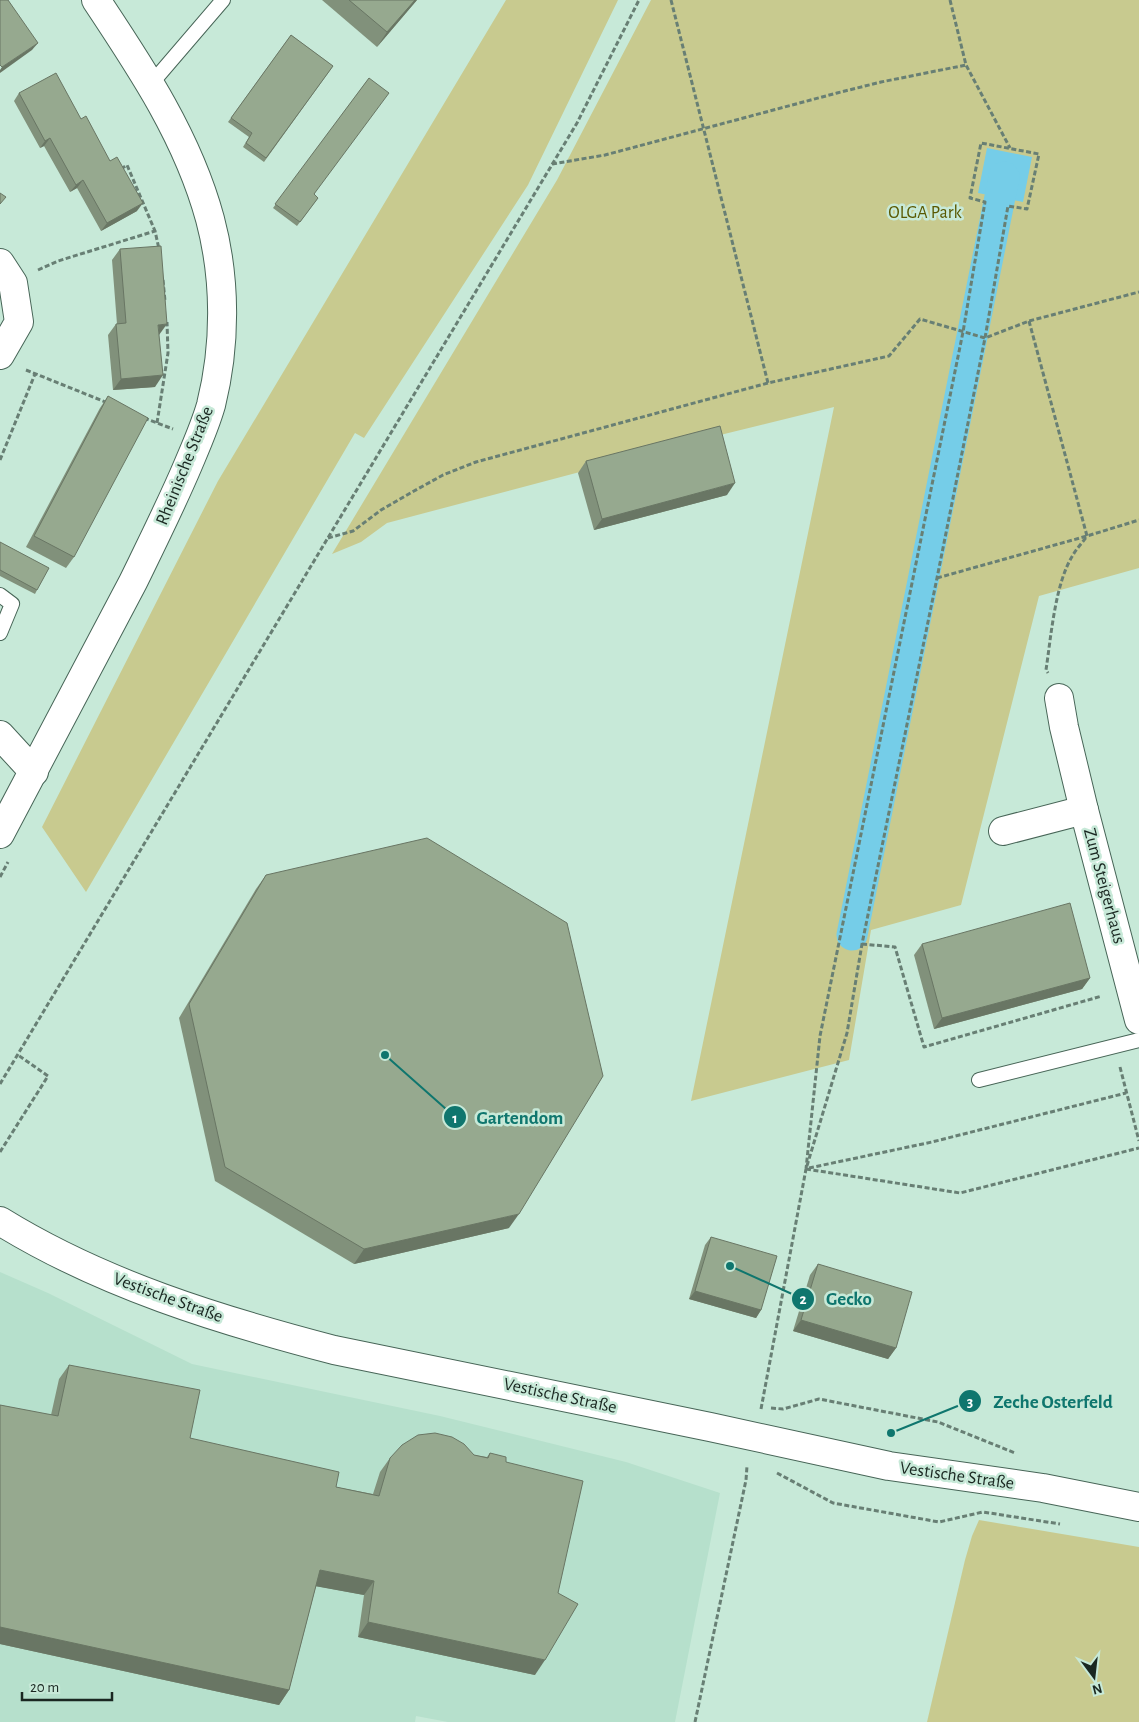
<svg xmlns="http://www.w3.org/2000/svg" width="1139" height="1722" font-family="'Alegreya Sans',sans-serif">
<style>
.built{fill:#b6e0cc}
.green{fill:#c8ca8f}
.water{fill:#75cde8}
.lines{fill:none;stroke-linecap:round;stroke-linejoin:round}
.canal{stroke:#75cde8;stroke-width:31}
.service-casing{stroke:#476557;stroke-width:16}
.minor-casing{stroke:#476557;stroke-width:30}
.tertiary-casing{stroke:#476557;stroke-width:30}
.path{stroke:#687f74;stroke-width:3;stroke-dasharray:5 2.5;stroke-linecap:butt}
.service{stroke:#fff;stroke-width:14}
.minor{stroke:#fff;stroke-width:28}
.tertiary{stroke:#fff;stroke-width:28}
.wall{fill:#81917b}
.shaded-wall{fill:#697664}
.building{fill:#96a98f;stroke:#697664}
.labels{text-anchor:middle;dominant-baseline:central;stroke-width:5;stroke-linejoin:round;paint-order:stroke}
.park-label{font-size:18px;fill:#595800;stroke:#c7e9d8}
.street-label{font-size:18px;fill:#1a2721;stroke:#c7e9d8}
.leader{fill:none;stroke:#0f766e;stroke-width:2}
.callout-dot{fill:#0f766e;stroke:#c7e9d8;stroke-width:2}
.mark-label{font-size:15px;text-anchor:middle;font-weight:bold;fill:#fff}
.callout-label{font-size:19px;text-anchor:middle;font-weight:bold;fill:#0f766e;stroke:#c7e9d8;stroke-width:5;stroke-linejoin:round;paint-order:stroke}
</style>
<rect width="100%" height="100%" fill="#c7e9d8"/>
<!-- built -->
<path class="built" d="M0 1272 48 1293 192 1364 440 1416 626 1462 720 1493 675 1722H448L416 1716 415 1722H0Z"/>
<!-- green -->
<g class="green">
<path d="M506 0H618L528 185 364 438 355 433 86 892 42 827 218 481Z"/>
<path d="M651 0H1139V568L1039 596 961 905 871 930 849 1060 691 1101 834 407 712 437 387 523 361 542 332 554 557 180Z"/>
<path d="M979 1520 1139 1547V1722H927L965 1560 972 1536Z"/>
</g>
<!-- water -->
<path class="water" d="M987 148 1032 157 1023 202 978 193Z"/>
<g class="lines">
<!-- canal -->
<path class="canal" d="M852 935 1004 177"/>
<defs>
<g id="service">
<path d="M151 84 223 0"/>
<path d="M0 595 12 604 0 633"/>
<path d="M979 1080 1139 1040"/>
</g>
<g id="minor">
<path d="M0 263 13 283 19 322 0 355"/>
<path d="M1059 698 1064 727 1084 810 1139 1020"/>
<path d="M0 735 34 772"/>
<path d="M1003 831 1084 810"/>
</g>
<g id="tertiary">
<path d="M0 834C45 750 89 666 133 582 152 543 171 505 188 465 196 446 205 426 211 405 226 345 226 279 210 219 188 138 142 69 96 0"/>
<path d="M0 1221C102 1284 219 1320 334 1350L710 1427 889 1466 1043 1488 1139 1507"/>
</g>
</defs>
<!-- service casing -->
<use href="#service" class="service-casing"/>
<!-- minor casing -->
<use href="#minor" class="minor-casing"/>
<!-- tertiary casing -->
<use href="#tertiary" class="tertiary-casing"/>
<!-- path -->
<g class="path">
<path d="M671 0 768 383"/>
<path d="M950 0 966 65 1010 148"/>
<path d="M552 164 605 155 837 93 881 82 966 65"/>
<path d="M121 169 127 165 155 231"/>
<path d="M38 270 58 261 155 231 159 249"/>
<path d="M163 280 165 301"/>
<path d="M1029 321 1087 536C1083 542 1077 548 1073 555 1055 583 1051 637 1046 670L1048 673"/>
<path d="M26 370 108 403"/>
<path d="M144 418 173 429"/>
<path d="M157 423 168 353 167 322"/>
<path d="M0 460 35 374"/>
<path d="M328 538 353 531 381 510 414 491 443 475 476 462 768 383 889 356 920 319 985 338 1029 321 1139 292"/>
<path d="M937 578 1087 536 1139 520"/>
<path d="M0 877 8 862"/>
<path d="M862 944 895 947 924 1047 1102 996"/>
<path d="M1120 1067 1139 1141"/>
<path d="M0 1084 577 123 639 0"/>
<path d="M0 1152 48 1076 18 1055"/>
<path d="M809 1168 932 1142 1126 1093"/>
<path d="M806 1169 960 1193 1139 1148"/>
<path d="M771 1408 783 1409 819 1399 938 1422 1015 1453"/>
<path d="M761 1409 806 1169 847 1033 862 944 937 578 985 338 1008 206 1027 209 1039 154 981 143 970 198 985 202 963 332 820 1036 806 1169"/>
<path d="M777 1473 833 1503 939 1522 983 1512 1060 1524"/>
<path d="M695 1722 746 1480 747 1466"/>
</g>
<!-- service -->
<use href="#service" class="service"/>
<!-- minor -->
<use href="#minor" class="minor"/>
<!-- tertiary -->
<use href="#tertiary" class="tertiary"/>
</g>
<!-- wall -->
<g class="wall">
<path d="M322 0H417L377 47Z"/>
<path d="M291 35 333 66 264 162 243 147 249 137 228 122Z"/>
<path d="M369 78 314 195 318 198 297 226 273 208Z"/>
<path d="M19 93 81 119 110 161 137 211 101 231 77 188 70 192 44 146 40 148 14 101Z"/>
<path d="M120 249 159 335 155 387 113 390 108 335 116 324H117L112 260Z"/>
<path d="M108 396 74 557 66 568 26 547 100 408Z"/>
<path d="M586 461 727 495 594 530 578 473Z"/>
<path d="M0 542 37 590 35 594 0 576Z"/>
<path d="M266 875 509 1228 354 1264 215 1181 179 1018 256 889Z"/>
<path d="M922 944 1090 978 1082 989 934 1029 914 955Z"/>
<path d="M711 1237 761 1310 756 1318 689 1299 705 1245Z"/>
<path d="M818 1264 896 1348 888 1359 793 1331 810 1275Z"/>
<path d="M69 1365 190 1438 336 1487 373 1494 380 1472 390 1458 474 1455 487 1457 490 1453 506 1462 535 1675 358 1637 364 1595 316 1586 289 1690 279 1705 0 1644V1405L51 1415 59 1379Z"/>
</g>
<!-- shaded-wall -->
<g class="shaded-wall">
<path d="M415 0H417L377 47 387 32Z"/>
<path d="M38 43 32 50 0 73V70L2 67Z"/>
<path d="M50 138 44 146 40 148 45 141Z"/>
<path d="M83 180 77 188 70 192 76 185Z"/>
<path d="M143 203 137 211 101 231 107 223Z"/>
<path d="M167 324 159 335 158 325Z"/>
<path d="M163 375 155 387 113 390 121 379Z"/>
<path d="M735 483 727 495 594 530 602 519Z"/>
<path d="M1090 978 1082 989 934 1029 942 1018Z"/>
<path d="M519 1214 509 1228 354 1264 364 1249Z"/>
<path d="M695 1291 761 1310 756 1318 689 1299Z"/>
<path d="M801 1320 896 1348 888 1359 793 1331Z"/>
<path d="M320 1570 374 1581 364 1595 309 1585Z"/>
<path d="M368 1622 545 1660 535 1675 358 1637Z"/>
<path d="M0 1627 289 1690 279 1705 0 1644Z"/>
</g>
<!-- building -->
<g class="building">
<path d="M0 0H8L38 43 2 67 0 65Z"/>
<path d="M349 0H415L387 32Z"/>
<path d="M291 35 333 66 266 158 246 143 252 133 231 118Z"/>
<path d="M56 73 81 119 86 116 110 161 117 157 143 203 107 223 83 180 76 185 50 138 45 141 19 93Z"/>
<path d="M369 78 389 93 314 194 318 198 300 222 275 204Z"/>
<path d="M0 193 6 197 0 204Z"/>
<path d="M161 246 167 324 158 325 163 375 121 379 116 324 126 323 120 249Z"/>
<path d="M108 396 148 418 74 557 34 536Z"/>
<path d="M720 426 735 483 602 519 586 461Z"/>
<path d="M0 542 49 568 37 590 0 570Z"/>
<path d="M427 838 567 923 603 1076 519 1214 364 1249 225 1167 189 1004 266 875Z"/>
<path d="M1070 903 1090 978 942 1018 922 944Z"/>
<path d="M711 1237 777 1256 761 1310 695 1291Z"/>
<path d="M818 1264 912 1292 896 1348 801 1320Z"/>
<path d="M69 1365 200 1390 190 1438 339 1472 336 1487 379 1496 390 1458 402 1445 418 1435 435 1433 452 1437 464 1444 474 1455 488 1458 490 1453 506 1457V1462L583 1481 558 1593 578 1604 545 1660 368 1622 374 1581 320 1570 289 1690 0 1627V1405L58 1416Z"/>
</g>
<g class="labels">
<!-- park labels -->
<g class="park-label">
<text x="925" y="213">OLGA Park</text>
</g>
<!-- street labels -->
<g class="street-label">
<text transform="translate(185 466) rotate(-68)">Rheinische Straße</text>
<text transform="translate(1104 886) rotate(75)">Zum Steigerhaus</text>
<text transform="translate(168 1298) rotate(20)">Vestische Straße</text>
<text transform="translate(560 1396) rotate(12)">Vestische Straße</text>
<text transform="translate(957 1476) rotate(8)">Vestische Straße</text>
</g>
</g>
<!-- callouts -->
<path class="leader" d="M385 1055L455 1117M730 1266L803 1299M891 1433L970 1401"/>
<g class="callout-dot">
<circle cx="385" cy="1055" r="5"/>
<circle cx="730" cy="1266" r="5"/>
<circle cx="891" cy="1433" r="5"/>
<circle cx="455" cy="1117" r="12"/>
<circle cx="803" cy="1299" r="12"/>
<circle cx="970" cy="1401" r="12"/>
</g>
<g class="mark-label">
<text x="455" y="1123">1</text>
<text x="803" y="1304">2</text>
<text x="970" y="1407">3</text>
</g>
<g class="callout-label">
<text x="520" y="1124">Gartendom</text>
<text x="849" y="1305">Gecko</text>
<text x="1053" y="1408">Zeche Osterfeld</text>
</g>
<!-- north arrow -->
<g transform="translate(1094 1677) rotate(165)" stroke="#c7e9d8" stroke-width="4" paint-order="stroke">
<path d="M0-4L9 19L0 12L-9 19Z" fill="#1a2721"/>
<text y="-8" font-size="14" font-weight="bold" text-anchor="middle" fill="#1a2721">N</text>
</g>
<!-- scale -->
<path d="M22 1692v8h90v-8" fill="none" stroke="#1a2721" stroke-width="2.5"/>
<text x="30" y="1692" font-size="15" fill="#1a2721" stroke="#c7e9d8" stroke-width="4" paint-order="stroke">20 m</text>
</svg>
